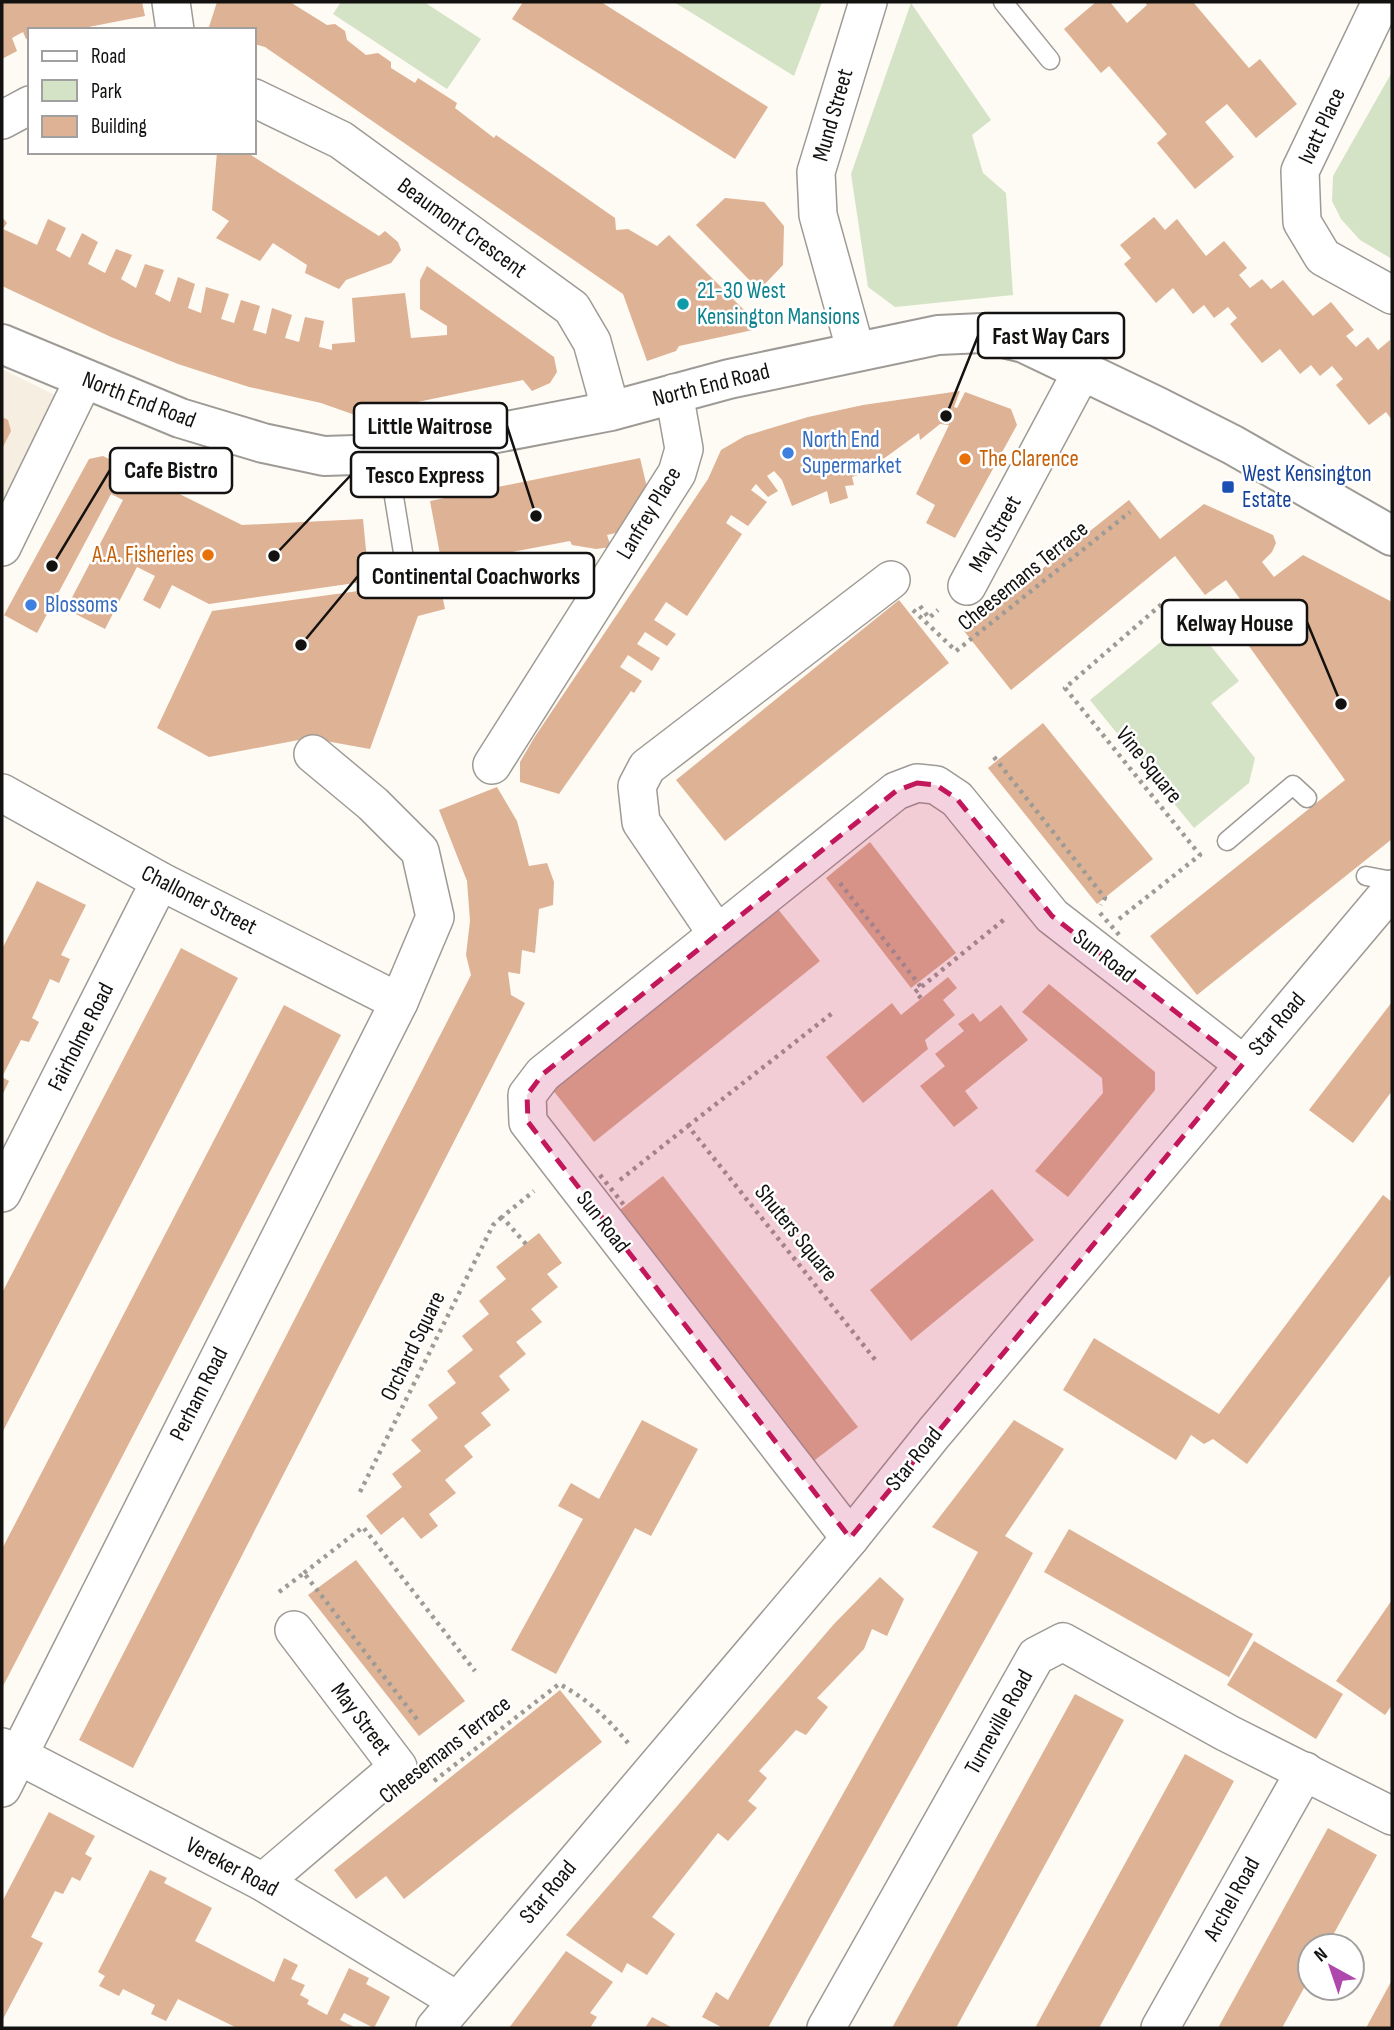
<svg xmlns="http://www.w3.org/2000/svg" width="1394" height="2030" font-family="'Sofia Sans Condensed',sans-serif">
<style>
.built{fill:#f5eee1}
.green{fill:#d4e3c5}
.building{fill:#deb295}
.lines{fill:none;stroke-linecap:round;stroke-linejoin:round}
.lane-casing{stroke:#9e9b96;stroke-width:21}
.street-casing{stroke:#9e9b96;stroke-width:40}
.secondary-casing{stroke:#9e9b96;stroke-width:42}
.path{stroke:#9e9b97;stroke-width:4.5;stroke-dasharray:3.5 5;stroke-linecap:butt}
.lane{stroke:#fff;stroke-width:18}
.street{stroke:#fff;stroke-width:37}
.secondary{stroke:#fff;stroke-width:38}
.path-bridge{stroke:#9e9b97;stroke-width:4.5;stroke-dasharray:3.5 5;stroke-linecap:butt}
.marked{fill:#c2185b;fill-opacity:0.2;stroke:#c2185b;stroke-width:5;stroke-dasharray:14 9;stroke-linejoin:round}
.culture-dot{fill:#0f9aa8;stroke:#fff;stroke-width:2.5}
.shop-dot{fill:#3f7fe0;stroke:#fff;stroke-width:2.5}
.food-dot{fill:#e8710a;stroke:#fff;stroke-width:2.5}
.transit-dot{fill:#1a4fb4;stroke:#fff;stroke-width:2.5}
.labels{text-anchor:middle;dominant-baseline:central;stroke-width:5;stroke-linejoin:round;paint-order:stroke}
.street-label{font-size:23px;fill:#131210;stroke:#fff}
.culture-label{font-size:23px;fill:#0d838f;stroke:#fff;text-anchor:start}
.shop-label{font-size:23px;fill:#366cbe;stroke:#fff;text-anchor:start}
.food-label{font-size:23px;fill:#c56008;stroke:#fff;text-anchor:start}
.transit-label{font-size:23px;fill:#164399;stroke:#fff;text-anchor:start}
.leader{fill:none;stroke:#131210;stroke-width:2.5}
.callout-dot{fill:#131210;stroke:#fff;stroke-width:2.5}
.callout{fill:#fff;stroke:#131210;stroke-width:2.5}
.callout-label{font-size:24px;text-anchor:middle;font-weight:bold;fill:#131210}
</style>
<rect width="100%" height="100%" fill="#fefaf4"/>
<!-- built -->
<path class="built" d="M2 369 57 396 2 504Z"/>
<!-- green -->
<g class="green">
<path d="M341 2H424L481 39 447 89 333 14Z"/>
<path d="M674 2H822L794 76Z"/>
<path d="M911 3 991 120 972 135 983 173 1006 193 1013 295 895 307 868 287 851 174Z"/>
<path d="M1392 72V259L1360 240 1341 219 1332 201 1333 176Z"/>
<path d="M1189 619 1239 681 1211 703 1255 758 1249 783 1194 828 1090 700Z"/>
</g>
<!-- building -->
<g class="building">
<path d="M2 2H142L145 16 73 30H30V38L26 39 23 32 12 38 17 51 2 59Z"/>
<path d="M217 2H290L327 25 335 24 345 31 347 40 366 55 378 53 391 62V68L415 83 418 78 457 103 455 108 494 138 496 135 615 218 616 230 628 229 657 246 669 235 748 314 753 330 679 346 676 351 647 361 623 294 265 47 254 44V30H208Z"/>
<path d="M523 2H601L768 107 735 159 512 19Z"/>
<path d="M1096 2H1110L1127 23 1147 5 1145 2H1193L1249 68 1260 59 1297 104 1256 138 1227 104 1205 122 1234 157 1195 189 1157 143 1167 134 1109 66 1101 73 1064 29Z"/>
<path d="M217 152H246L379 236 385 231 398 242 401 250 391 263 346 280 339 289 305 273 307 265 273 243 260 261 216 238 229 221 212 210Z"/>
<path d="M725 198 764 202 784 226 783 265 759 290 696 225Z"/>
<path d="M2 217 7 223 3 229 37 245 48 219 66 228 56 250 70 258 82 233 98 242 88 264 105 273 116 249 132 255 121 279 136 288 145 264 164 270 155 294 170 302 178 277 195 284 188 308 201 313 206 287 229 294 221 319 234 323 241 300 260 306 253 330 266 334 272 308 292 315 285 338 299 342 305 317 324 321 319 347 332 350V344L355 342 352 298 405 293 411 338 447 335V326L420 309V280L427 266 554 357 557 372 550 383 532 391 523 380 355 415 321 403 249 387 178 364 111 337 2 286Z"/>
<path d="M1154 217 1165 230 1177 219 1206 256 1224 241 1247 268 1239 275 1250 288 1262 279 1271 289 1283 280 1313 316 1331 302 1354 330 1346 336 1356 347 1368 337 1378 350 1390 340 1392 420 1386 412 1369 425 1336 385 1343 379 1332 366 1320 376 1311 365 1300 374 1280 349 1262 363 1230 324 1237 318 1228 307 1214 318 1204 305 1193 314 1173 288 1156 303 1124 264 1131 258 1120 245Z"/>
<path d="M960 391 954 407 957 408 965 392 1011 409 1017 425 955 538 926 523 935 505 916 494 949 425 940 424 920 440 919 433 875 465 867 467V472L852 477 854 485 845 486 848 498 830 504 827 491 792 506 782 480 774 471 767 476 778 491 768 497 756 484 751 490 767 502 748 526 731 515 726 523 742 534 687 616 666 602 654 620 676 634 667 646 645 632 637 644 660 658 652 671 628 655 620 667 642 681 634 693 631 691 559 794 520 782V762L534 738 708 479 721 450 745 436 808 417 863 405Z"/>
<path d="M2 417 8 420 11 431 2 449Z"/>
<path d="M103 456 242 525 363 519 369 581 209 604 172 585 160 609 143 600 155 576 137 567 105 629 66 609 123 500 111 494 37 633 4 615 89 459Z"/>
<path d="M640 458 650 500 629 530 607 535 611 547 596 549 572 545 570 541 442 565 430 501Z"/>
<path d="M1129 500 1160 539 1204 504 1273 535 1276 543 1272 552 1262 562 1274 577 1303 555 1392 602V839L1197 995 1150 936 1345 780 1236 628 1252 615 1226 580 1205 595 1175 556 1011 690 964 631Z"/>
<path d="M439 580 445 609 418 616 370 749 309 738 209 757 157 728 212 611Z"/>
<path d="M899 600 949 663 725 841 676 780Z"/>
<path d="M1043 723 1153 859 1097 904 988 768Z"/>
<path d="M497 787 517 821 529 866 547 863 554 882 553 905 539 909 535 953 522 950 520 974 508 972 511 995 525 1003 133 1768 79 1740 471 975 466 955 470 921 467 881 439 810Z"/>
<path d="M870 842 956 953 911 988 826 878Z"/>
<path d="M37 881 86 905 61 955 70 959 59 983 50 979 32 1018 39 1022 29 1042 21 1040 2 1077 9 1081 2 1096V949Z"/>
<path d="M777 908 820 961 594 1142 552 1089Z"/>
<path d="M181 948 238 978 2 1433V1293Z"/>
<path d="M948 977 957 988 943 1000 955 1015 925 1040 928 1049 863 1103 826 1057 892 1003 901 1015Z"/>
<path d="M1049 984 1155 1072V1090L1068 1197 1035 1171 1103 1093 1102 1078 1022 1012Z"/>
<path d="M1392 1002V1091L1353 1143 1309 1110Z"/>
<path d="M284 1005 341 1035 2 1688V1549Z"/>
<path d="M1001 1005 1028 1040 965 1091 978 1108 954 1127 920 1086 945 1066 935 1054 964 1031 958 1024 973 1013 980 1022Z"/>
<path d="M663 1176 858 1427 811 1463 616 1213Z"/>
<path d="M992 1189 1034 1240 911 1341 870 1290Z"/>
<path d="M1383 1195 1392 1202V1273L1247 1464 1213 1439 1204 1444 1191 1435 1176 1460 1063 1390 1094 1338 1219 1414Z"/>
<path d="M539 1233 562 1263 547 1274 558 1287 531 1309 542 1322 516 1342 526 1354 499 1376 510 1390 481 1413 491 1425 464 1446 473 1457 445 1480 456 1493 429 1514 438 1526 421 1539 403 1517 381 1535 366 1516 402 1487 392 1474 421 1451 411 1440 438 1418 428 1405 456 1383 447 1371 473 1350 462 1336 489 1314 479 1301 506 1279 496 1267Z"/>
<path d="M642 1420 698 1449 651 1536 635 1528 556 1674 511 1650 583 1519 558 1506 571 1483 599 1499Z"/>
<path d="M1014 1420 1064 1449 1005 1536 1033 1553 768 2028H723L702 2017 716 1992 728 2000 978 1552 932 1527Z"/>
<path d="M1069 1529 1253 1634 1229 1677 1044 1572Z"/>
<path d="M356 1560 465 1701 419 1736 308 1595Z"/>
<path d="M880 1577 904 1599 887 1636 872 1629 864 1649 817 1698 828 1707 806 1735 796 1730 759 1771 767 1778 748 1801 757 1808 728 1841 718 1833 652 1917 675 1934 647 1975 627 1963 622 1973 566 1935 834 1624Z"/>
<path d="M1392 1600V1705L1385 1715 1336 1681Z"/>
<path d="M1254 1641 1343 1694 1316 1739 1227 1685Z"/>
<path d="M560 1690 602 1742 404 1899 386 1876 356 1899 334 1870Z"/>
<path d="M1075 1694 1124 1720 956 2028H892Z"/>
<path d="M1185 1754 1234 1781 1099 2028H1035Z"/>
<path d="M49 1812 95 1836 85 1854 92 1858 80 1881 72 1877 63 1894 55 1891 31 1937 43 1943 2 2021V1902Z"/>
<path d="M1328 1828 1377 1855 1327 1946H1310V1977L1282 2028H1218Z"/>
<path d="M150 1870 167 1878 164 1883 212 1908 195 1941 274 1982 284 1958 298 1965 291 1979 305 1985 300 1995 309 2000 307 2004 327 2015 349 1968 369 1978 366 1984 390 1997 374 2028 344 2013 340 2020 356 2028H237L178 1999 166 2021 151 2014 155 2005 123 1989 119 1996 99 1986 105 1976 98 1972Z"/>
<path d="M566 1951 613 1982 590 2013 597 2017 590 2028H509Z"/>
<path d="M1392 1980V2028H1366Z"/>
<path d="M652 2017 673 2028H645Z"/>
</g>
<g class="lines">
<defs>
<g id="lane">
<path d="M1003 2 1050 60"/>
<path d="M387 454 408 583"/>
<path d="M1227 841 1293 785 1307 798"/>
<path d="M1366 876 1392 881"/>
</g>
<g id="street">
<path d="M171 2 175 30"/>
<path d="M1381 2 1300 171 1302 222 1323 257 1392 295"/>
<path d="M254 98 341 140 572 308 592 342 611 411"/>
<path d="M2 120 30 105"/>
<path d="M856 352 818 215 816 172 868 2"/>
<path d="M2 547 84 379"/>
<path d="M967 586 1082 371"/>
<path d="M492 765 677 473 684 449 674 393"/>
<path d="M2 793 160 881 399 1002"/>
<path d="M717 934 641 822 637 786 647 767 891 580"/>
<path d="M2 1193 160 881"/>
<path d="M850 1538 528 1122 527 1095 543 1074 896 791 917 783 936 785 957 799 1052 916 1243 1064"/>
<path d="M2 1747 263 1882 456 2000"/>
<path d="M2 1788 399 1002 435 917 420 851 373 804 313 754"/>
<path d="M263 1882 398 1767 294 1630"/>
<path d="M435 2028 850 1538 934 1433 1392 889"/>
<path d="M826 2028 1036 1656 1063 1642 1227 1733 1392 1816"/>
<path d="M1160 2028 1305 1771"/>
</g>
<path id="secondary" d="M2 344 180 418 263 443 324 456 387 454 611 411 729 379 938 335 983 333 1024 343 1158 407 1233 445 1392 536"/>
</defs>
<!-- lane casing -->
<use href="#lane" class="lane-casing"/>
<!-- street casing -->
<use href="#street" class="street-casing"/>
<!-- secondary casing -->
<use href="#secondary" class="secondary-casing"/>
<!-- path -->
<g class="path">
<path d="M920 606 929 618 938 610"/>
<path d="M913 610 956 651 1130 512"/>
<path d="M994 757 1105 898 1101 905"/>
<path d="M840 883 921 987"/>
<path d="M1119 919 1200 855 1065 688 1163 603"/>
<path d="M921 998 915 992 1006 918"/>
<path d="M688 1126 835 1011"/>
<path d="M620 1180 688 1126 877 1362"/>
<path d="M526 1244 502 1217 534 1191"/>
<path d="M360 1492 493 1225 502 1217"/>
<path d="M304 1573 363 1527 475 1671"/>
<path d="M279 1592 304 1573 419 1722"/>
<path d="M434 1781 559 1684C588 1699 607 1718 628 1743"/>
</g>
<!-- lane -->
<use href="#lane" class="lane"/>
<!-- street -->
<use href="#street" class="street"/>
<!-- secondary -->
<use href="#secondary" class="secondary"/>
<!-- path-bridge -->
<g class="path-bridge">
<path d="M1100 913 1121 937"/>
<path d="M600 1175 624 1205"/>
</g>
</g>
<!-- marked area -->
<path class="marked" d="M917 783 936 785 957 799 1052 916 1243 1064 850 1538 528 1122 527 1095 543 1074 896 791Z"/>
<!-- markers -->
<circle class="culture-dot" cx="683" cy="304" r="7"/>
<g class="shop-dot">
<circle cx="788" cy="453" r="7"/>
<circle cx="31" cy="605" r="7"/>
</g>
<g class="food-dot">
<circle cx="965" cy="459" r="7"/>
<circle cx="208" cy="555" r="7"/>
</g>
<rect class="transit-dot" x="1221" y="480" width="14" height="14" rx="3.5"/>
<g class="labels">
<!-- street labels -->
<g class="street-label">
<text transform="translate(833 115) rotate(-74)">Mund Street</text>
<text transform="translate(1322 126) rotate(-65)">Ivatt Place</text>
<text transform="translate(462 228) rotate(36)">Beaumont Crescent</text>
<text transform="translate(711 385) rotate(-14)">North End Road</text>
<text transform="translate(139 400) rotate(21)">North End Road</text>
<text transform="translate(649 513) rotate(-59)">Lanfrey Place</text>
<text transform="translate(995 534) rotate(-61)">May Street</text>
<text transform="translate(1023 576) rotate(-39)">Cheesemans Terrace</text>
<text transform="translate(1149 765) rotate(51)">Vine Square</text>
<text transform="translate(199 900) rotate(27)">Challoner Street</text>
<text transform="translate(1104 956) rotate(38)">Sun Road</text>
<text transform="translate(1277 1024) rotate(-50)">Star Road</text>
<text transform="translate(81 1037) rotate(-63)">Fairholme Road</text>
<text transform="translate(603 1222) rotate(52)">Sun Road</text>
<text transform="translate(796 1233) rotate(51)">Shuters Square</text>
<text transform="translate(413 1346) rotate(-64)">Orchard Square</text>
<text transform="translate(199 1394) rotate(-63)">Perham Road</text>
<text transform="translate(914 1459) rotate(-51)">Star Road</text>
<text transform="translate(361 1719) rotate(53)">May Street</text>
<text transform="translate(999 1722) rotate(-61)">Turneville Road</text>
<text transform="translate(445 1750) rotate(-38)">Cheesemans Terrace</text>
<text transform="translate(232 1867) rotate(28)">Vereker Road</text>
<text transform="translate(548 1892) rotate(-50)">Star Road</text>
<text transform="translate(1232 1899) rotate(-61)">Archel Road</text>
</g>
<!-- culture labels -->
<g class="culture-label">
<text x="697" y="291">21-30 West<tspan x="697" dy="26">Kensington Mansions</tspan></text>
</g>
<!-- shop labels -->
<g class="shop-label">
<text x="802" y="440">North End<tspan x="802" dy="26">Supermarket</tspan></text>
<text x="45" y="605">Blossoms</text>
</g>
<!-- food labels -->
<g class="food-label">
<text x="979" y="459">The Clarence</text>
<text x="194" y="555" text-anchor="end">A.A. Fisheries</text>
</g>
<!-- transit labels -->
<g class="transit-label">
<text x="1242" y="474">West Kensington<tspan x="1242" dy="26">Estate</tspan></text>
</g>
</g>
<!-- callouts -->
<path class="leader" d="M946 416L978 336M536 516L507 426M52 566L110 470M274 556L351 475M301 645L358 576M1341 704L1307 622"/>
<g class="callout-dot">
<circle cx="946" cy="416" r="7"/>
<circle cx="536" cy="516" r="7"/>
<circle cx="52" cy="566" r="7"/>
<circle cx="274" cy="556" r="7"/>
<circle cx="301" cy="645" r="7"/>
<circle cx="1341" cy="704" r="7"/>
</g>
<g class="callout">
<rect x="978" y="313" width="146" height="45" rx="7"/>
<rect x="354" y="403" width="153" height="45" rx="7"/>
<rect x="110" y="448" width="122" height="45" rx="7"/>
<rect x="351" y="452" width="147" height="45" rx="7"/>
<rect x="358" y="553" width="236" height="45" rx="7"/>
<rect x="1162" y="600" width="145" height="45" rx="7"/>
</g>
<g class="callout-label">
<text x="1051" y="344">Fast Way Cars</text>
<text x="430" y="434">Little Waitrose</text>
<text x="171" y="478">Cafe Bistro</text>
<text x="425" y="483">Tesco Express</text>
<text x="476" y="584">Continental Coachworks</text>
<text x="1235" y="631">Kelway House</text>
</g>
<!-- border -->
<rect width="1394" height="2030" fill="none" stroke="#131210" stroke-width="7"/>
<!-- legend -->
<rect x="28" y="28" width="228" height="126" fill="#ffffff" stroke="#a1a09f" stroke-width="2"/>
<rect x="42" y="51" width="35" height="10" fill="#ffffff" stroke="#a1a09f" stroke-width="2"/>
<text x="91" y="63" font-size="21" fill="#131210">Road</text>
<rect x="42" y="80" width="35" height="21" fill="#d4e3c5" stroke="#a1a09f" stroke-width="2"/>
<text x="91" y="98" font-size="21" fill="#131210">Park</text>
<rect x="42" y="116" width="35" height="21" fill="#deb295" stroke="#a1a09f" stroke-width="2"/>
<text x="91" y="133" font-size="21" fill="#131210">Building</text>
<!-- north arrow -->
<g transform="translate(1331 1967) rotate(320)"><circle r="33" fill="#ffffff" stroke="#a1a09f" stroke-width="2"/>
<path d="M0-5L12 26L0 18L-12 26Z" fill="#ae48ac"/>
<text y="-10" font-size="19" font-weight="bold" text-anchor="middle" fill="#131210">N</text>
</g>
</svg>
